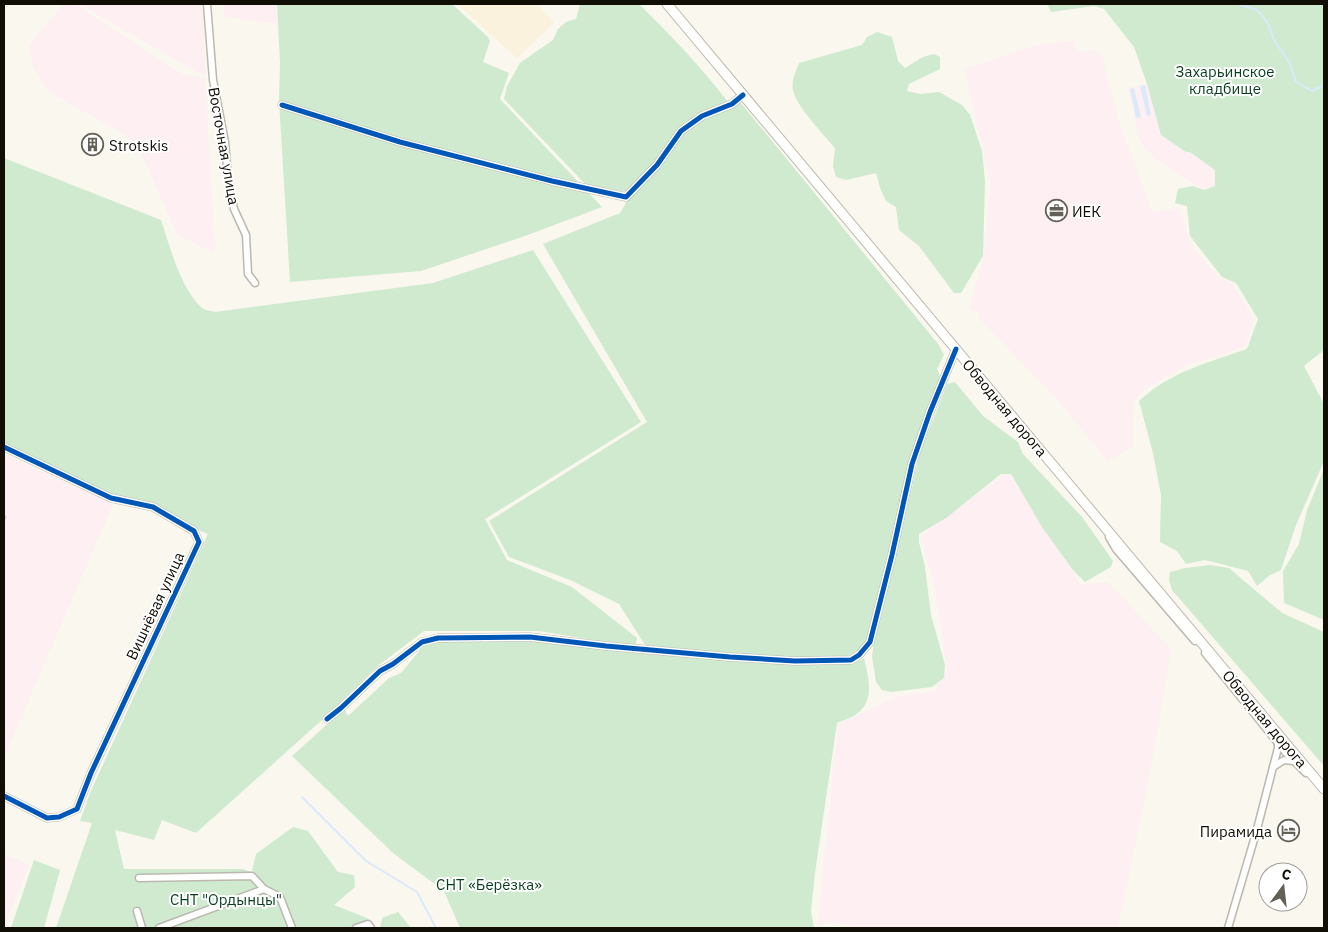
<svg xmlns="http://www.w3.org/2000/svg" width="1328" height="932" font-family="'IBM Plex Sans',sans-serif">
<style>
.built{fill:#faf2dc}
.industrial{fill:#fdeff2}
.green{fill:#cfeacf}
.water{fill:#dbeafa}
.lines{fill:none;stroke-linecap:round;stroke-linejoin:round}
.stream{stroke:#dbeafa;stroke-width:2}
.street-casing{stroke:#bcb8b0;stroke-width:9}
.secondary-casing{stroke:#bcb8b0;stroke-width:11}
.street{stroke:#fefefd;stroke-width:6}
.secondary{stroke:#fefefd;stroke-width:9}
.rail{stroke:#d5d4d1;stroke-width:2;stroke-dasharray:9 9;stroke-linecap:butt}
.cycleway-casing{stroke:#fff;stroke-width:8}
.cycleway{stroke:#0057b8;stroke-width:5}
.labels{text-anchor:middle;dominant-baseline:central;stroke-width:4;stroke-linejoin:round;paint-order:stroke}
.park-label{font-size:15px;fill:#083e1b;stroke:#fff}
.poi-label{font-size:15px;fill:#110e06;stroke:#fff;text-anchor:start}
.street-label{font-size:15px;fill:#110e06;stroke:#fff}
</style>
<rect width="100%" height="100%" fill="#faf7ef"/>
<!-- built -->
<path class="built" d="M457 4H538L554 23 517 58Z"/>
<!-- industrial -->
<g class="industrial">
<path d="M64 4H75L181 74 205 78 215 253 178 235 141 153 129 137 56 96 43 85 33 66 29 45Z"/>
<path d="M79 4H202L206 77Z"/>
<path d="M224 4H276L277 24 225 17Z"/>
<path d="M1073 41 1077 52 1094 50 1102 56 1119 122 1152 212 1179 208 1192 246 1217 276 1232 283 1254 319 1245 347 1187 365 1145 389 1134 401 1133 446 1108 462 1057 399 978 317V312L969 309 983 261 991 186 965 69 1039 44Z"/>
<path d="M1147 84 1161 135 1190 152 1215 170V186L1204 190 1158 161 1150 153 1140 141 1128 88Z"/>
<path d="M4 454 113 504 4 757Z"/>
<path d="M1008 472 1080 584 1108 582 1171 649 1149 777 1118 928H860L827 922 818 926 838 724 899 696 934 692 947 671 936 592 921 536Z"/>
<path d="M4 854 29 864 4 927Z"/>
</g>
<!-- green -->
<g class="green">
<path d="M277 4H452L488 37 490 41 483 62 509 73 500 99 602 207 525 236 421 271 290 282 279 101 280 62Z"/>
<path d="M580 4H639C671 35 701 67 728 102L701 114 668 147 628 192 586 185 504 99 507 86 520 63 553 40 558 29 566 22 576 19Z"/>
<path d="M1047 4H1324V350L1304 366 1324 404V461L1296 525 1281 570 1270 575 1257 586 1248 571 1205 560 1186 564 1177 551 1160 542 1161 495 1153 453 1139 401C1170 372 1207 363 1247 349L1258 319 1236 283 1222 277 1190 236 1187 206 1175 203 1178 189 1193 186 1204 190 1215 186V170L1190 152H1186L1161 135 1147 84 1134 47 1104 9 1094 6 1051 12Z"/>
<path d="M877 32 892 37 898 61 905 68 923 57 934 54 940 57V69L909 84 907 91 920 94 939 92 962 105 970 115 982 151 985 181 983 256 961 293H954L919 246 899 230 896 207 886 201 880 188 876 173 846 180 836 177 833 166 835 148C824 135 796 106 793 90 791 81 796 71 799 63L862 45 867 37Z"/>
<path d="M740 102 939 345 944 355 937 369 941 378 910 458 871 629C866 639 862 651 851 655 841 659 827 657 817 657 759 658 702 652 645 645L619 604 570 580 509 557 489 521 647 422 543 244 620 213 627 201 661 167 680 137 687 131 706 117Z"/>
<path d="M4 158 161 220C170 247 180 287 201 307 204 310 211 311 215 312L433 283 533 250 641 422 485 519 507 560 572 587 637 638 635 647 539 631H424L379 665 323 719 196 833 162 820 154 840 115 830 124 869H243L256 874 252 870 256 854 293 827 308 831 338 872 354 875 355 887 334 905 367 918 373 928H56L92 823 80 821 90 793 208 534 140 507 4 445Z"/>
<path d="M955 382 983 416 1018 442 1023 454 1082 517 1113 561 1111 567 1085 582 1072 569 1042 527 1011 474H1001L946 518 919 534V542L925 567 931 615 945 665 944 678 932 687 891 692 882 690 876 682 872 657 876 627 900 537 920 453 947 384Z"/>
<path d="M1324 469V620L1284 603 1283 571 1299 544 1307 510Z"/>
<path d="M1210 565 1229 568 1282 613 1324 632V766L1172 590 1169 580 1170 572 1185 568Z"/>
<path d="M443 639H523L699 658 791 664 856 662 864 658C868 676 875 698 859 712 854 717 844 720 837 723L815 873 811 911 814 928H460L444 891 393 853 292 756 344 709 348 716 389 678 401 673 425 644Z"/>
<path d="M34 860 60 870 44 928H11Z"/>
<path d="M398 912 411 928H380L382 918Z"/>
</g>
<!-- water -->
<g class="water">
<path d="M1145 85 1151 115 1147 116 1140 86Z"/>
<path d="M1134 88 1141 117 1136 118 1130 89Z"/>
</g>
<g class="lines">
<!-- stream -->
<g class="stream">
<path d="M1238 4 1257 10 1268 23 1274 40 1289 62 1296 82 1312 91 1324 85"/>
<path d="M302 797 366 861 417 892 436 928"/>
</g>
<defs>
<g id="street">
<path d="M207 4 213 80 225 142 228 178 234 209 246 235 248 274 255 283"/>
<path d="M282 105 400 142 552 181 626 197 657 165 681 131 702 116 732 104 743 95"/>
<path d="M4 447 111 498 153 507 194 531 199 542 91 773 77 809 59 817 47 818 4 796"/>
<path d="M1109 537 1116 549 1195 641"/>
<path d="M1205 653 1286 753 1306 773"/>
<path d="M327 719 341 708 380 671 393 664 422 642 438 638 530 637 606 646 730 657 795 661 851 660 859 655 870 642 892 555 912 464 930 412 956 349"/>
<path d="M1273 767 1284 760 1293 761"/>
<path d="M139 878 252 876 264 889"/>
<path d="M137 911 142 928"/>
<path d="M159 928 264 889 280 897 292 928"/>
<path d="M356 928 368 924 371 928"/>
<path d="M1228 928 1256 833 1278 748V742"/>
</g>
<path id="secondary" d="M667 4 1324 789"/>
</defs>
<!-- street casing -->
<use href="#street" class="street-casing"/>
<!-- secondary casing -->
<use href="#secondary" class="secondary-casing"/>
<!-- street -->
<use href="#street" class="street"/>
<!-- secondary -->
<use href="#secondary" class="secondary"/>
<!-- rail -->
<path class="rail" d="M4 520 6 516"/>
<defs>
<g id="cycleway">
<path d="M282 105 400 142 552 181 626 197 657 165 681 131 702 116 732 104 743 95"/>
<path d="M4 447 111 498 153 507 194 531 199 542 91 773 77 809 59 817 47 818 4 796"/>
<path d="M327 719 341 708 380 671 393 664 422 642 438 638 530 637 606 646 730 657 795 661 851 660 859 655 870 642 892 555 912 464 930 412 956 349"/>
</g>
</defs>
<!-- cycleway casing -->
<use href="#cycleway" class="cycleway-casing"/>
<!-- cycleway -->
<use href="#cycleway" class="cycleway"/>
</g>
<!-- icons -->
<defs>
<symbol id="building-ring" viewBox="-11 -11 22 22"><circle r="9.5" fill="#fff" stroke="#636058" stroke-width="1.5"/><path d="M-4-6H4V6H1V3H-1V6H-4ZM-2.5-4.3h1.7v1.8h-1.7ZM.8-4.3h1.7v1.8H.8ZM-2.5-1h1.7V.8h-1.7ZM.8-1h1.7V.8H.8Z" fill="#636058"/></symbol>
<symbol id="office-ring" viewBox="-11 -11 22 22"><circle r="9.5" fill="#fff" stroke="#636058" stroke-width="1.5"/><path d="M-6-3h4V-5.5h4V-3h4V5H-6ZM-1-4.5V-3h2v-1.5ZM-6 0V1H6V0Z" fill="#636058"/></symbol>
<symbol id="hotel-ring" viewBox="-11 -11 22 22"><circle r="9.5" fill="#fff" stroke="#636058" stroke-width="1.5"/><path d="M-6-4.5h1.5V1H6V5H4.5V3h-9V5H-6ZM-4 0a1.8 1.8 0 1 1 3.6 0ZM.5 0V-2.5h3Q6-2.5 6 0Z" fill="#636058"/></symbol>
</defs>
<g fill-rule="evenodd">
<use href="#building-ring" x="80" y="132" width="25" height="25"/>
<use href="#office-ring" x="1044" y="198" width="25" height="25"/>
<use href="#hotel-ring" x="1276" y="818" width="25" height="25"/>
</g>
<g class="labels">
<!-- park labels -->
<g class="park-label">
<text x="1225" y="71">Захарьинское<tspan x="1225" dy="17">кладбище</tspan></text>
<text x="489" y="884">СНТ «Берёзка»</text>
<text x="226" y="899">СНТ "Ордынцы"</text>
</g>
<!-- poi labels -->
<g class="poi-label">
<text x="109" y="145">Strotskis</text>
<text x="1072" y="211">ИЕК</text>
<text x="1272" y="831" text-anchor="end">Пирамида</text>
</g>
<!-- street labels -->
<g class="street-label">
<text transform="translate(224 146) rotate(80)">Восточная улица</text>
<text transform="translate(1005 408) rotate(50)">Обводная дорога</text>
<text transform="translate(155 606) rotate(-65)">Вишнёвая улица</text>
<text transform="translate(1265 719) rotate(50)">Обводная дорога</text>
</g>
</g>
<!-- border -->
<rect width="1328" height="932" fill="none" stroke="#110e06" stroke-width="10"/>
<!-- north arrow -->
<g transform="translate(1283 887) rotate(15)"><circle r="24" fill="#ffffff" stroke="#a09f9b"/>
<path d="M0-4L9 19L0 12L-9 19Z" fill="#636058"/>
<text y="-8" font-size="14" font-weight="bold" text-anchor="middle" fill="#110e06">С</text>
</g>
</svg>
